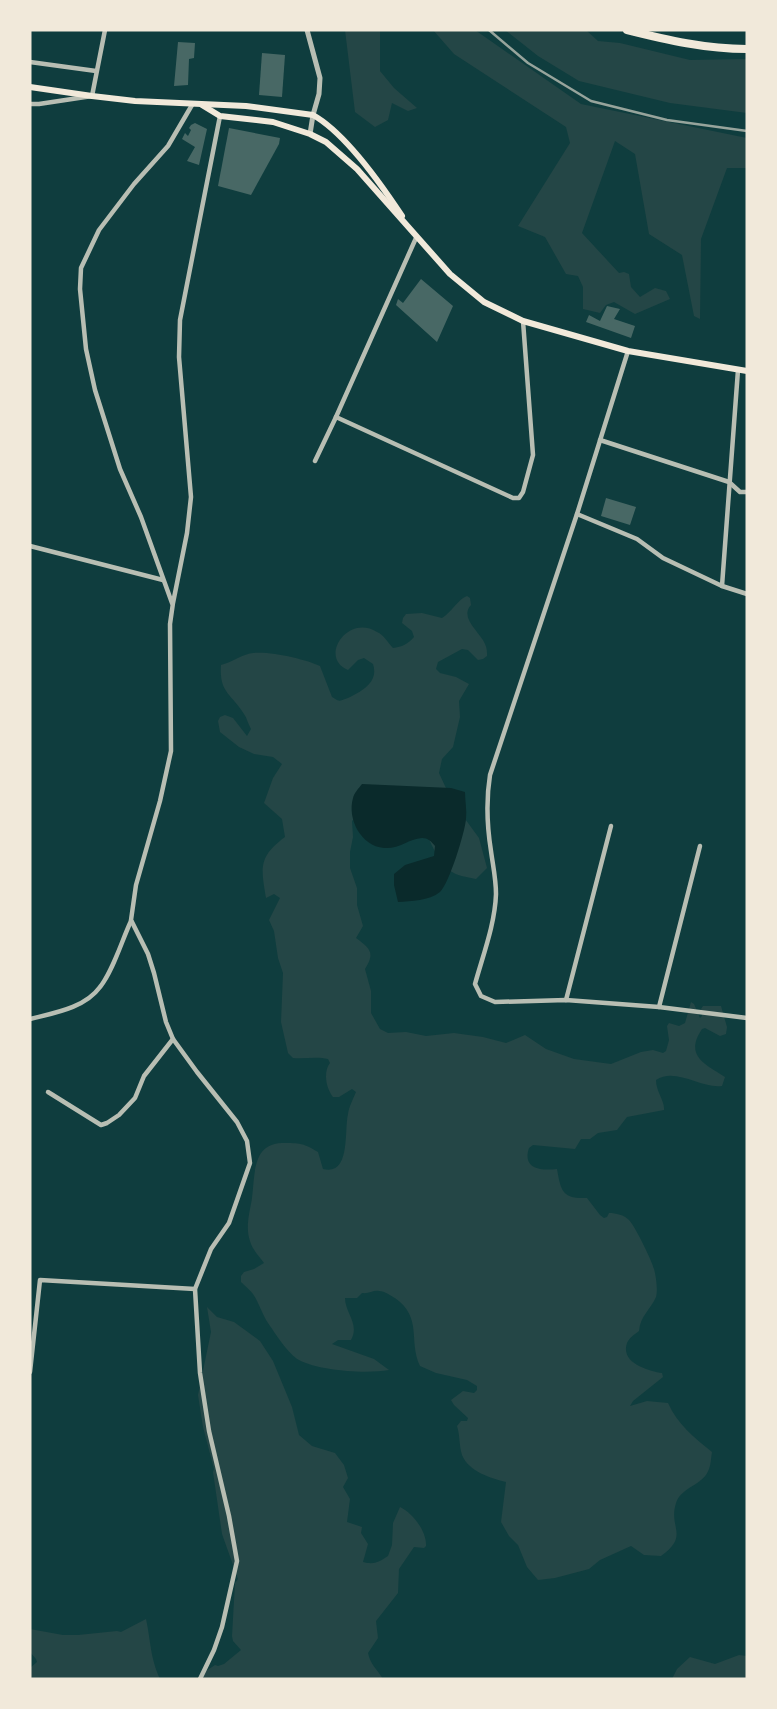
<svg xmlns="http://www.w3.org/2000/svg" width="777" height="1709" font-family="Overpass,sans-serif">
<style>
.green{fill:#244646}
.water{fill:#0a2a2b}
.building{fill:#486865}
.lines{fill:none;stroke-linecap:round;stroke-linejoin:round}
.minor{stroke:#b8beb3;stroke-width:4.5}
.tertiary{stroke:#b8beb3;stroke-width:5}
.secondary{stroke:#f1e9da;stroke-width:6}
.motorway{stroke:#f1e9da;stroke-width:8}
.rail{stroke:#97a49c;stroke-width:2.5}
</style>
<rect width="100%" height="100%" fill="#0f3d3e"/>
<!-- green -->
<g class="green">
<path d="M345 30H380V71L394 88 417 108 408 111 392 103 388 120 375 127 355 112Z"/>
<path d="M433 30H475L581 104 747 138V168H727L701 239 700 319 694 316 682 255 649 234 635 154 615 141 582 233 619 273 624 272 629 274 631 287 640 297 655 288 666 291 670 299 635 314 614 302 606 305 600 313 583 309V287L578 276 566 274 545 237 518 226 570 143 566 127 454 54Z"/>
<path d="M505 30H586L598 41 620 43 690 60 747 59V113L670 103 579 81 538 56Z"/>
<path d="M467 596 470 598 471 605C459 618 480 632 485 644 487 648 487 652 487 656L483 659 478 660 468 650 462 649 438 662 436 669 440 673 456 677 469 684 459 701 460 717 453 747 442 759 439 773 452 801 479 838 487 868 476 879C466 877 457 876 449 870 436 860 426 831 419 816L363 809 352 821 353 837 350 852V868L357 888V905L363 926 356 938C369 948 376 952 365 969L371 991V1013L380 1029 388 1033 406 1032 426 1036 454 1033 483 1037 506 1043 525 1035 546 1049 574 1059 611 1064 641 1052 653 1050 663 1053 666 1051 669 1040 667 1026 669 1023 679 1026 685 1023 691 1002 694 1004 700 1018 702 1016 701 1009 703 1006H721L727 1027 726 1034 720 1036 705 1028 702 1029C684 1056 705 1064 725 1077L722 1086C701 1089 676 1067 656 1080 656 1092 665 1101 664 1110L627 1117 617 1130 598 1133 590 1139H581L575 1149 533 1145 529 1148C522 1169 541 1171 557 1169 561 1191 562 1199 587 1198L600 1215 604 1218 607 1217 609 1213C616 1213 624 1215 629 1220 635 1226 652 1261 654 1269 656 1276 658 1290 656 1297 651 1309 640 1316 639 1331 635 1334 629 1338 627 1343 620 1363 649 1371 662 1373L663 1377 633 1401 630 1406 647 1401 668 1403C677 1424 695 1438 712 1452 711 1457 711 1464 709 1469 703 1486 682 1486 676 1503 668 1528 690 1535 661 1556L644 1555 631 1546 600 1560 589 1569 555 1578 538 1580 527 1567 518 1545 509 1536 501 1522 506 1482C491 1478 469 1472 462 1455 459 1446 460 1435 457 1426L461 1421H467L468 1418 454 1405 451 1400 463 1391 474 1393 477 1390V1386L467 1380 436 1373 420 1366C408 1340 423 1318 395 1298 391 1296 385 1291 379 1291 373 1290 369 1294 362 1293L357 1298H345C345 1313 360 1324 351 1340H338L332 1344 374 1359 389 1370C366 1374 320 1371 299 1360 288 1354 275 1333 268 1323 262 1314 259 1303 253 1294 250 1290 245 1286 241 1282V1276L244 1272 254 1269 264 1263C259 1256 252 1249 250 1241 245 1227 250 1211 252 1198 255 1175 252 1144 282 1143 300 1143 303 1143 318 1152L323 1169C351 1176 344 1131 348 1114 349 1107 353 1099 356 1092L352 1089 339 1097H333C326 1088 323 1072 330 1063L328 1059C317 1056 305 1059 293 1058L288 1053 281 1022 283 973 278 958 274 931 269 920 280 898 274 894 266 898C261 868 258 857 285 837L282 819 264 803 273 778 282 764 273 757 254 754 239 747 220 732 218 721 220 717 225 715 233 718 247 736 251 729C248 724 247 718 244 714 231 693 219 693 221 665 232 662 238 657 248 654 263 649 306 659 320 666L332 697C334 698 335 699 337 700 341 702 344 699 348 698 362 691 379 682 373 664L364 658 358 660 348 670C318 658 348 613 377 632 384 635 388 643 393 648 402 647 408 644 414 637L412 631 402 623 403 618 406 614 422 613 442 618C452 612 457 600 467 596Z"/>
<path d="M207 1307 217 1317 234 1322 260 1341 273 1361 292 1407 299 1435 312 1446 335 1453 344 1465 348 1478 343 1487 350 1499 347 1522 362 1527 361 1533 368 1544 363 1562C374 1565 379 1562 388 1556L392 1545 393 1523 400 1507C413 1513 427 1532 426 1546L424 1548 414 1547 399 1569 398 1593 376 1621 378 1638 368 1653C370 1664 377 1669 383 1679H202L206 1671 215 1665 218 1666 224 1664 241 1650 233 1641 232 1636 235 1583 238 1579 222 1534 213 1472 214 1469 203 1427 198 1395 211 1332Z"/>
<path d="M146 1619C151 1642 150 1657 160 1679H30V1668L37 1662 36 1659 30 1652V1629L63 1635H78L117 1631 121 1632Z"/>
<path d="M739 1655 747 1656V1679H672L677 1669 690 1657 715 1664Z"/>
</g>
<!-- water -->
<path class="water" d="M362 784 451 788 465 792C465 801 467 810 466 819 465 832 449 884 440 892 429 901 411 901 398 902L394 885V874L405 865 434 856 435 846C431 841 428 838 422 838 408 839 400 849 384 848 361 846 347 819 353 798 354 793 359 788 362 784Z"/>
<!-- building -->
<g class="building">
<path d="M178 42 195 43 194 58 189 59 188 85 174 86Z"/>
<path d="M262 53 285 55 282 97 259 95Z"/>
<path d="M195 123 207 129 199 165 187 161 195 147 182 139 185 133 188 136 191 130 189 128 191 125Z"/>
<path d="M229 128 280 138 279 144 251 195 218 186Z"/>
<path d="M421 279 453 306 437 342 396 305 398 299 403 303Z"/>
<path d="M607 306 620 309 614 319 635 326 631 338 586 322 589 315 600 321Z"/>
<path d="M606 498 636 507 630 525 601 516Z"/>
</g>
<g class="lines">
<!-- minor -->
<g class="minor">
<path d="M30 62 96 71"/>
<path d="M30 104H39L92 96 105 30"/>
<path d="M628 351 577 514 490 775C486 800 487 826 491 851 493 866 496 879 496 894 495 924 483 955 475 984L481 996 495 1002 566 1000 659 1007 747 1018"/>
<path d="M336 417 513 498H519L523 492 533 455 523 321"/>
<path d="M600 440 729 482 740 492H747"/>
<path d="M315 461 336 417 416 238"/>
<path d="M577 514 637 539 663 558 722 586 747 594"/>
<path d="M30 546 163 580"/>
<path d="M722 586 738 370"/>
<path d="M172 603 141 517 120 469 95 390 86 349 80 289 81 268 99 230 134 184 168 146 192 105"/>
<path d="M566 1000 611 826"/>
<path d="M659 1007 700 846"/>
<path d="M30 1019C54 1013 85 1008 100 987 113 971 122 940 131 921"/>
<path d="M48 1092 101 1125 107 1123 119 1115 135 1098 144 1076 173 1039"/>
<path d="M30 1372 40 1280 195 1289"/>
<path d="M200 1679 214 1650 222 1627 237 1561 229 1516 209 1431 200 1373 195 1289 211 1249 229 1223 250 1163 247 1141 237 1122 197 1072 173 1039 166 1022 154 973 148 954 131 920 136 885 160 801 171 751 170 624 173 603 187 533 191 497 179 357 180 320 220 116"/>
</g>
<!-- tertiary -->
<path class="tertiary" d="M307 30 320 78 319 94 313 115 310 134"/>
<!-- secondary -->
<g class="secondary">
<path d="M30 87 92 96 135 101 246 106 313 115C345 133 381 184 402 216"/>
<path d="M202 105 220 116 273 122 310 134 326 142 357 169 450 274 484 302 523 321 628 351 747 371"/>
</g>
<!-- motorway -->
<path class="motorway" d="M627 30C667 40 706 49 747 49"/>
<!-- rail -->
<path class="rail" d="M489 30 528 63 591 101 667 120 747 131"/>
</g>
<!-- border -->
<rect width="777" height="1709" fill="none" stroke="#f1e9da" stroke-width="63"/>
</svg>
